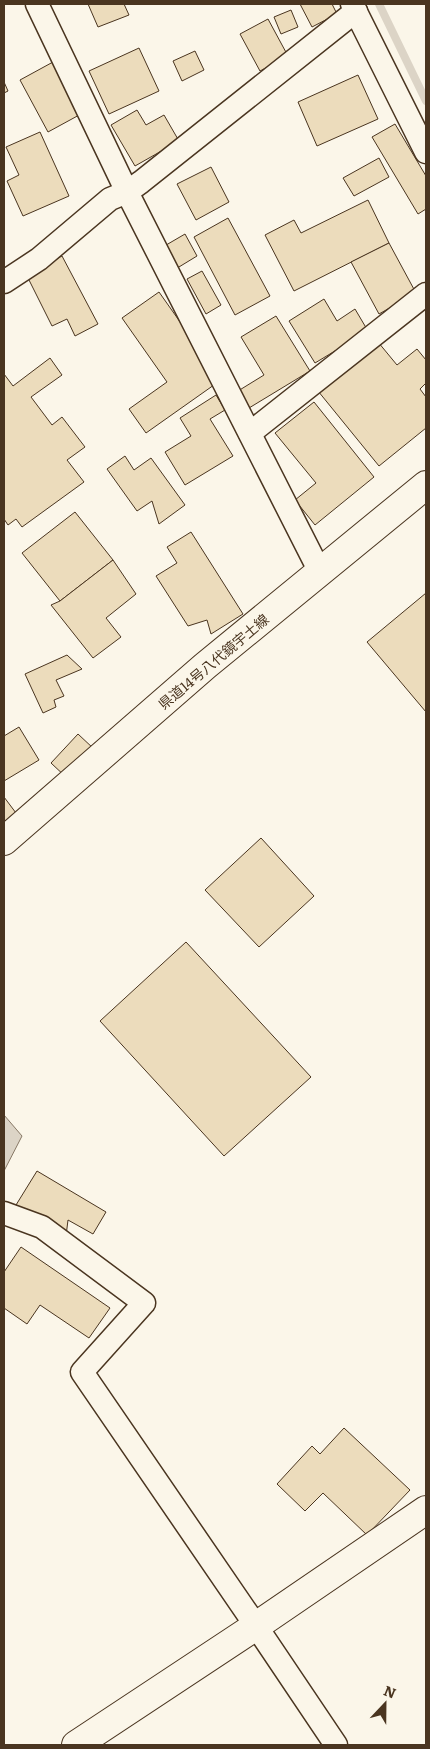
<svg xmlns="http://www.w3.org/2000/svg" width="430" height="1749" font-family="Literata,'Noto Sans JP',serif">
<style>
.water{fill:#dcd4c6;stroke:#887966}
.lines{fill:none;stroke-linecap:round;stroke-linejoin:round}
.stream{stroke:#dcd4c6;stroke-width:8}
.building{fill:#ecdcbc;stroke:#4a3520}
.street-casing{stroke:#4a3520;stroke-width:25}
.secondary-casing{stroke:#4a3520;stroke-width:30}
.primary-casing{stroke:#4a3520;stroke-width:30}
.street{stroke:#fbf6e9;stroke-width:22}
.secondary{stroke:#fbf6e9;stroke-width:28}
.primary{stroke:#fbf6e9;stroke-width:28}
.labels{text-anchor:middle;dominant-baseline:central;stroke-width:4;stroke-linejoin:round;paint-order:stroke}
.street-label{font-size:14px;fill:#4a3520;stroke:#fbf6e9}
</style>
<rect width="100%" height="100%" fill="#fbf6e9"/>
<!-- water -->
<path class="water" d="M4 1115 22 1136 4 1171Z"/>
<g class="lines">
<!-- stream -->
<path class="stream" d="M379 4 426 101"/>
</g>
<!-- building -->
<g class="building">
<path d="M88 4H124L129 15 98 27Z"/>
<path d="M300 4H332L337 14 312 27Z"/>
<path d="M291 10 298 27 281 34 274 17Z"/>
<path d="M268 19 288 56 260 71 240 34Z"/>
<path d="M139 48 159 91 109 114 89 71Z"/>
<path d="M195 51 204 70 182 81 173 61Z"/>
<path d="M53 62 81 114 48 132 20 80Z"/>
<path d="M358 75 378 119 317 146 298 102Z"/>
<path d="M4 82 8 91 4 93Z"/>
<path d="M137 110 146 125 164 115 179 141 135 166 111 125Z"/>
<path d="M395 124 426 176V209L418 214 372 137Z"/>
<path d="M40 132 69 196 23 216 7 181 19 175 6 147Z"/>
<path d="M379 158 389 177 354 196 343 178Z"/>
<path d="M211 167 229 202 196 220 177 184Z"/>
<path d="M368 200 389 243 294 291 265 235 294 220 301 233Z"/>
<path d="M228 218 270 296 235 315 194 237Z"/>
<path d="M185 234 197 256 174 270 161 248Z"/>
<path d="M389 243 416 293 379 314 351 262Z"/>
<path d="M62 256 98 324 75 336 67 319 52 326 26 274Z"/>
<path d="M202 271 221 305 206 314 187 279Z"/>
<path d="M159 292 221 380 146 433 129 409 167 382 122 318Z"/>
<path d="M324 299 337 321 355 309 368 331 315 363 289 321Z"/>
<path d="M276 316 310 371 249 408 238 391 264 375 241 337Z"/>
<path d="M378 342 397 365 417 349 426 360V383L420 389 426 397V428L379 466 318 391Z"/>
<path d="M50 358 62 375 31 397 52 425 62 417 85 447 67 460 84 482 22 527 16 519 8 525 4 519V374L13 386Z"/>
<path d="M216 395 225 410 210 419 233 456 185 485 165 452 191 436 180 418Z"/>
<path d="M314 402 374 477 315 525 295 500 316 483 275 433Z"/>
<path d="M125 456 134 470 151 458 185 505 159 524 152 501 137 511 107 469Z"/>
<path d="M75 512 113 560 60 601 22 553Z"/>
<path d="M191 532 243 614 211 634 207 620 188 626 156 576 177 563 167 547Z"/>
<path d="M113 560 136 594 106 618 121 637 93 658 51 605 60 601Z"/>
<path d="M426 593V712L367 642Z"/>
<path d="M67 655 82 669 56 680 64 696 54 700 56 707 43 713 25 674Z"/>
<path d="M19 727 39 760 4 781V736Z"/>
<path d="M78 734 94 749 67 778 51 763Z"/>
<path d="M4 797 16 813 4 823Z"/>
<path d="M261 838 314 896 259 947 205 890Z"/>
<path d="M186 942 311 1077 224 1156 100 1021Z"/>
<path d="M37 1171 106 1212 93 1234 68 1220 66 1236 16 1205Z"/>
<path d="M21 1247 110 1308 89 1338 40 1305 27 1324 4 1308V1272Z"/>
<path d="M344 1428 410 1490 367 1535 323 1493 305 1511 277 1484 312 1446 320 1454Z"/>
</g>
<g class="lines">
<defs>
<g id="street">
<path d="M37 4 127 192 320 572"/>
<path d="M352 4 426 152"/>
<path d="M4 282 39 259 110 199 127 192 141 182 356 11"/>
<path d="M250 433 426 294"/>
<path d="M4 1213 42 1227 144 1303 82 1372 256 1626 336 1745"/>
</g>
<path id="secondary" d="M76 1745 256 1626 426 1510"/>
<path id="primary" d="M4 841 205 666 426 485"/>
</defs>
<!-- street casing -->
<use href="#street" class="street-casing"/>
<!-- secondary casing -->
<use href="#secondary" class="secondary-casing"/>
<!-- primary casing -->
<use href="#primary" class="primary-casing"/>
<!-- street -->
<use href="#street" class="street"/>
<!-- secondary -->
<use href="#secondary" class="secondary"/>
<!-- primary -->
<use href="#primary" class="primary"/>
</g>
<g class="labels">
<!-- street labels -->
<g class="street-label">
<text transform="translate(213 661) rotate(-40)">県道14号八代鏡宇土線</text>
</g>
</g>
<!-- border -->
<rect width="430" height="1749" fill="none" stroke="#4a3520" stroke-width="10"/>
<!-- north arrow -->
<g transform="translate(385 1704) rotate(22)" stroke="#fbf6e9" stroke-width="4" paint-order="stroke">
<path d="M0-4L9 19L0 12L-9 19Z" fill="#4a3520"/>
<text y="-8" font-size="14" font-weight="bold" text-anchor="middle" fill="#4a3520">N</text>
</g>
</svg>
